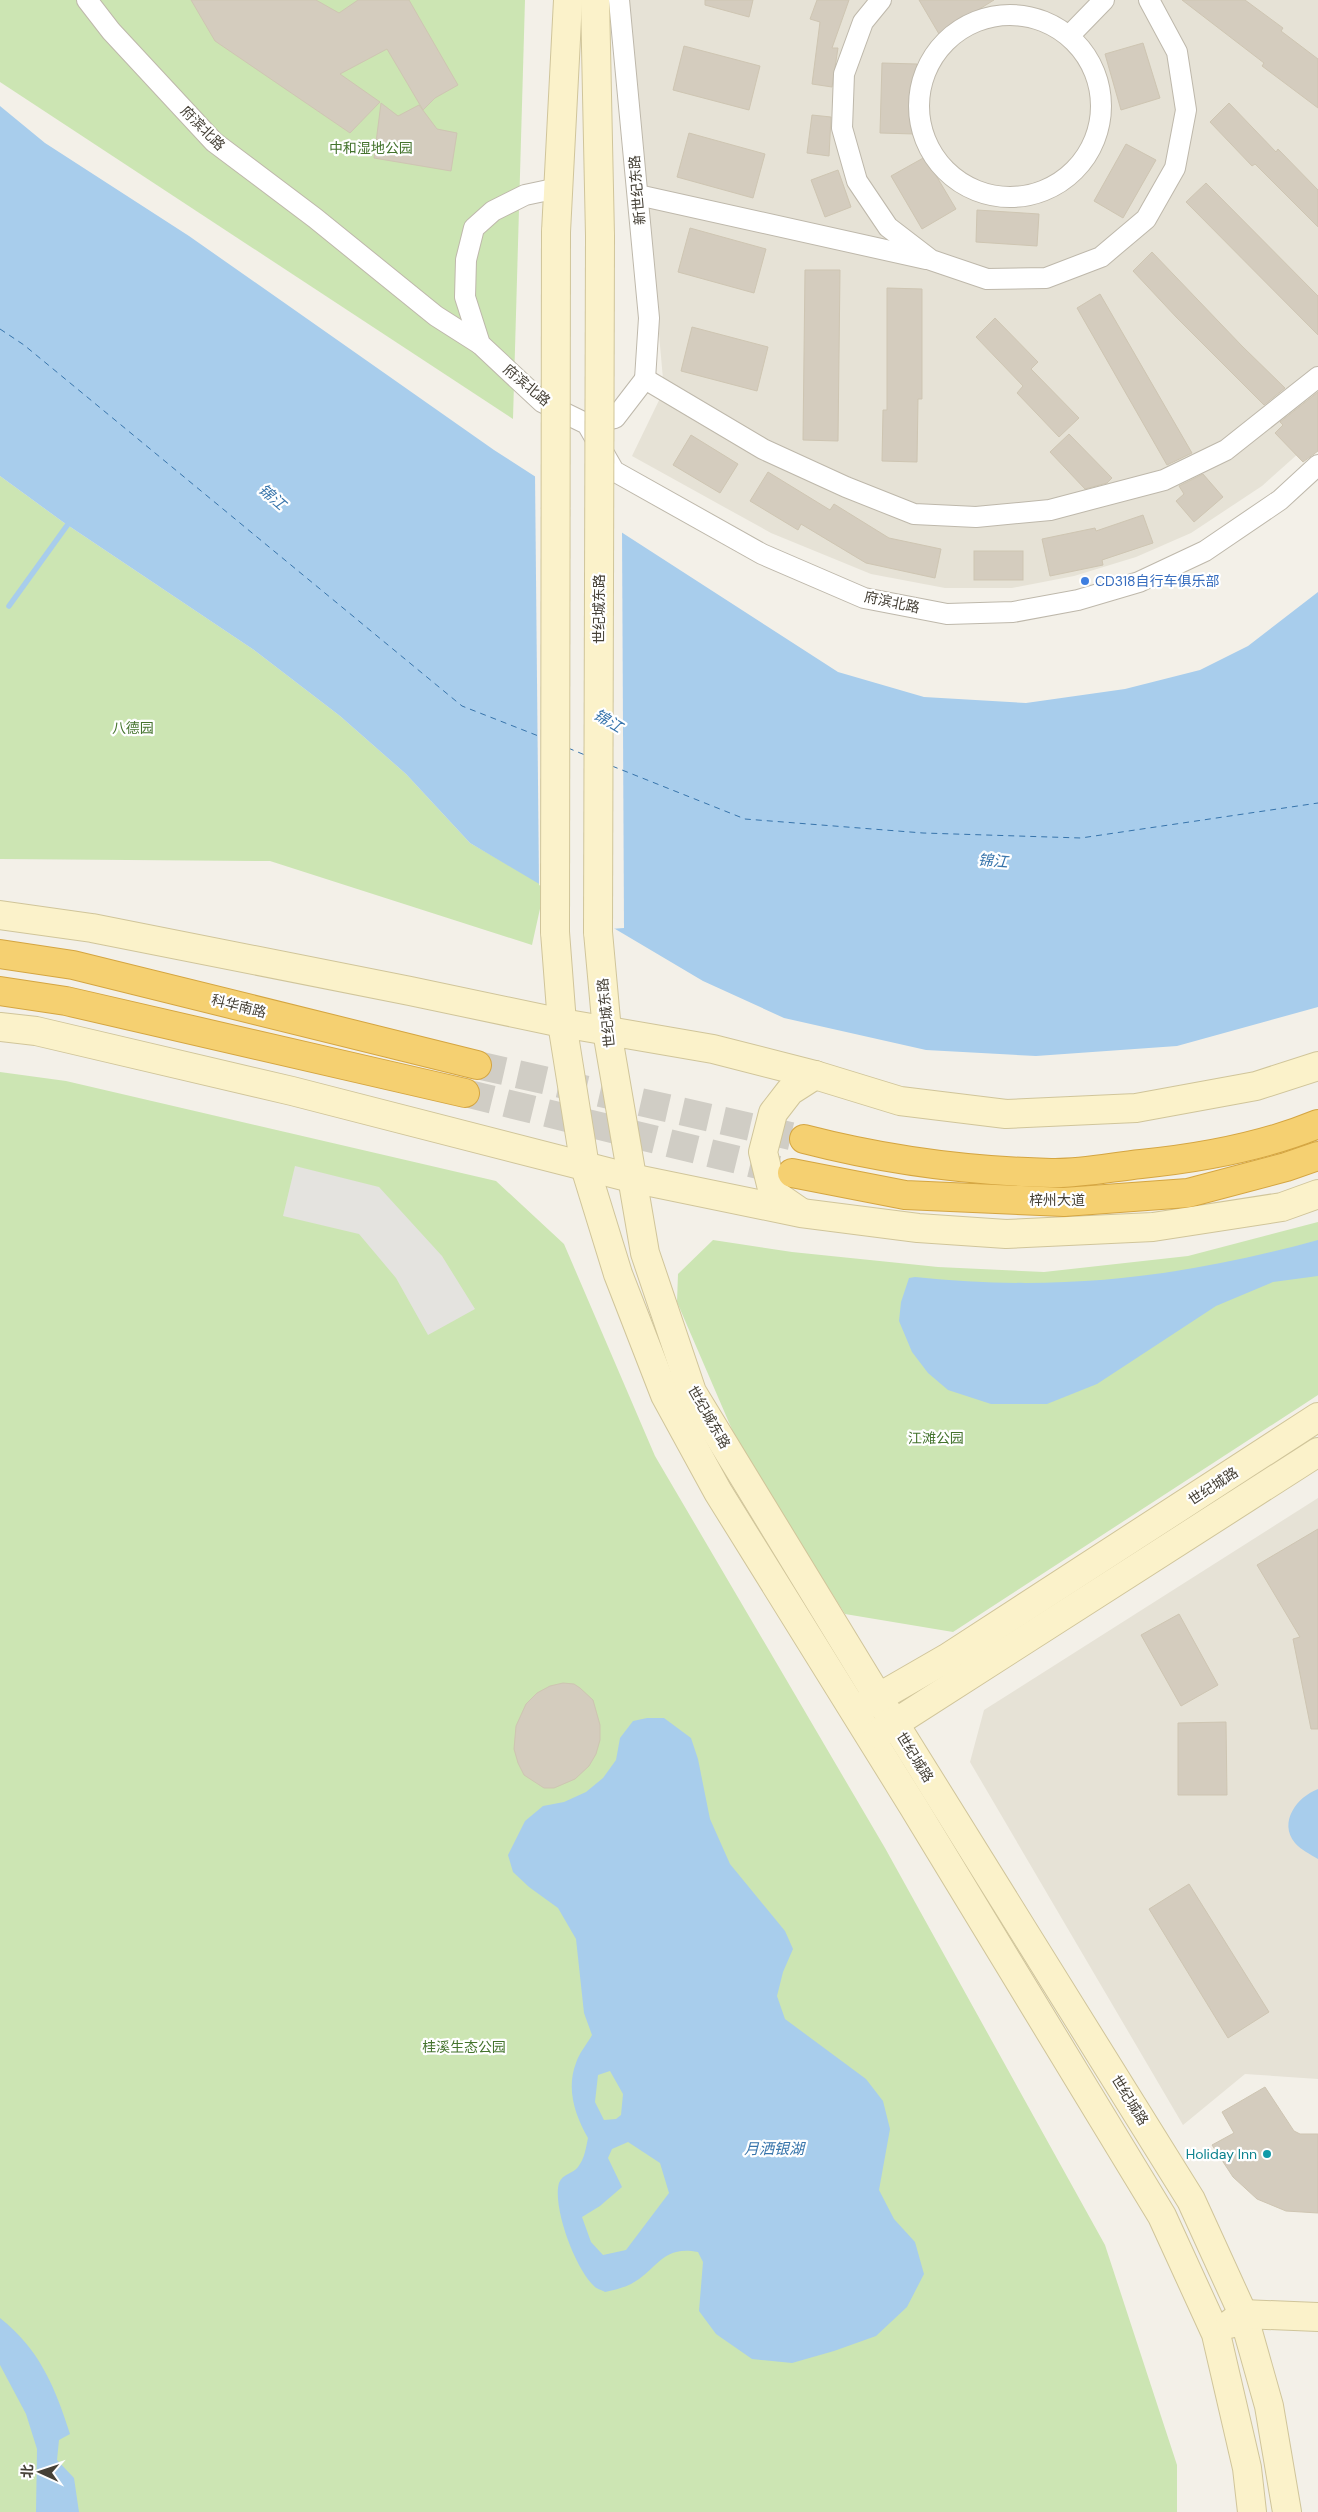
<svg xmlns="http://www.w3.org/2000/svg" width="1318" height="2512" font-family="'DM Sans','Noto Sans SC',sans-serif">
<style>
.residential{fill:#e6e2d6}
.green{fill:#cce5b3}
.parking{fill:#e4e3df}
.water{fill:#a8cdec;fill-rule:evenodd}
.pier{fill:#f3f0e8}
.lines{fill:none;stroke-linecap:round;stroke-linejoin:round}
.stream{stroke:#a8cdec;stroke-width:5.5}
.ferry{stroke:#3774ab;stroke-width:1;stroke-dasharray:6 5;stroke-linecap:butt}
.building{fill:#d4ccbe;stroke:#cec5b2}
.highway-tunnel{stroke:#d0cdc5;stroke-width:28;stroke-dasharray:28 14;stroke-linecap:butt}
.street-casing{stroke:#beb8ab;stroke-width:22}
.secondary-casing{stroke:#d0c59a;stroke-width:30}
.highway-casing{stroke:#d4a541;stroke-width:30}
.street{stroke:#fff;stroke-width:20}
.secondary{stroke:#fbf2ca;stroke-width:28}
.highway{stroke:#f5d071;stroke-width:28}
.secondary-bridge-casing{stroke:#d0c59a;stroke-width:30;stroke-linecap:butt}
.secondary-bridge{stroke:#fbf2ca;stroke-width:28}
.shop-dot{fill:#3f7fe0;stroke:#fff;stroke-width:2}
.culture-dot{fill:#0f9aa8;stroke:#fff;stroke-width:2}
.labels{text-anchor:middle;dominant-baseline:central;stroke-width:4.5;stroke-linejoin:round;paint-order:stroke}
.street-label{font-size:14px;fill:#464137;stroke:#fff}
.park-label{font-size:14px;fill:#45742e;stroke:#fff}
.shop-label{font-size:14px;fill:#366cbe;stroke:#fff;text-anchor:start}
.culture-label{font-size:14px;fill:#0d838f;stroke:#fff;text-anchor:end}
.water-label{font-size:15px;font-style:italic;fill:#3774ab;stroke:#fff}
</style>
<rect width="100%" height="100%" fill="#f3f0e8"/>
<!-- residential -->
<g class="residential">
<path d="M629 0H1318V436L1262 486 1191 533 1136 557 1074 576 1012 588H945L871 574 771 533 632 456 664 390Z"/>
<path d="M1318 1498V2079L1245 2074 1183 2125 970 1762 984 1710Z"/>
</g>
<!-- green -->
<g class="green">
<path d="M0 0H525L513 419 0 82Z"/>
<path d="M0 476 63 522 254 650 340 716 406 774 470 843 545 886 532 945 270 861 0 859Z"/>
<path d="M0 1072 66 1081 496 1181 564 1244 655 1456 885 1848 1105 2245 1177 2465V2512H0Z"/>
<path d="M1318 1222V1395L953 1632 845 1614 743 1455 677 1302 678 1274 713 1240 792 1252 938 1267 1044 1272 1188 1256Z"/>
</g>
<!-- parking -->
<path class="parking" d="M295 1166 379 1187 442 1256 475 1309 428 1335 396 1278 359 1234 283 1216Z"/>
<!-- water -->
<g class="water">
<path d="M0 106 45 143 189 236 494 450 838 672 924 697 1026 703 1125 689 1200 670 1248 646 1318 592V1007L1177 1046 1036 1056 926 1050 784 1018 703 981 470 843 406 774 340 716 254 650 63 522 0 476Z"/>
<path d="M1318 1240V1276L1273 1282 1216 1306 1097 1384 1047 1404H991L948 1390 928 1373 912 1352 899 1321 901 1302 909 1278 915 1277C1059 1292 1179 1278 1318 1240Z"/>
<path d="M647 1718H664L691 1738 698 1759 710 1819 730 1864 785 1931 793 1949 783 1972 777 1996 785 2019 866 2079 883 2101 890 2129 879 2190 894 2219 915 2242 924 2274 907 2307 876 2336 834 2351 792 2363 752 2359 716 2334 699 2311 703 2262 698 2252C661 2245 658 2270 631 2284 623 2288 614 2290 605 2292 602 2290 597 2289 595 2287 576 2271 552 2207 559 2183 563 2173 573 2174 578 2167 585 2158 586 2147 588 2138 575 2115 566 2089 576 2063 579 2053 587 2044 592 2035L584 2013 576 1939 558 1908 529 1887 513 1872 508 1855 525 1821 543 1806 564 1802 586 1792 603 1778 616 1760 620 1738 633 1721ZM610 2071 623 2094 621 2115 616 2119 604 2120 595 2102 598 2075ZM628 2142 660 2163 669 2193 626 2250 603 2255 591 2242 582 2217 600 2206 622 2187 608 2158 612 2149Z"/>
<path d="M1318 1789V1859C1310 1854 1301 1850 1295 1843 1278 1822 1297 1797 1318 1789Z"/>
<path d="M0 2318C40 2350 55 2387 70 2434L59 2440 57 2460 74 2478 79 2512H36L37 2449 26 2414 0 2365Z"/>
</g>
<!-- pier -->
<path class="pier" d="M535 474 622 530 624 928 610 929 539 885Z"/>
<g class="lines">
<!-- stream -->
<path class="stream" d="M9 606 71 520"/>
<!-- ferry -->
<g class="ferry">
<path d="M0 329 24 345 462 706 541 737"/>
<path d="M568 748 585 755"/>
<path d="M612 766 745 819 923 833 1081 838 1318 803"/>
</g>
</g>
<!-- building -->
<g class="building">
<path d="M191 0H316L339 13 358 0H409L458 85 435 98 423 110 387 49 340 74 380 102 350 133 215 41Z"/>
<path d="M705 0H753L749 17 705 5Z"/>
<path d="M817 0H849L832 48H838L832 87 812 84 820 22 810 19Z"/>
<path d="M919 0H994L939 34Z"/>
<path d="M1182 0H1245L1283 28 1281 31 1318 59V108L1262 66 1264 63Z"/>
<path d="M1143 43 1160 98 1121 110 1105 54Z"/>
<path d="M684 46 760 66 749 110 673 90Z"/>
<path d="M882 63 917 64 915 134 880 133Z"/>
<path d="M381 103 398 116 419 105 437 129 457 133 451 171 374 158Z"/>
<path d="M1229 103 1276 152 1278 149 1318 190V227L1255 164 1252 166 1210 122Z"/>
<path d="M812 115 831 117 829 156 807 153Z"/>
<path d="M689 133 765 154 753 198 677 177Z"/>
<path d="M1126 144 1156 160 1123 218 1094 201Z"/>
<path d="M925 157 956 209 922 229 891 176Z"/>
<path d="M838 170 851 207 825 217 811 180Z"/>
<path d="M1206 183 1318 296V335L1186 202Z"/>
<path d="M977 210 1039 214 1037 246 976 242Z"/>
<path d="M690 228 766 249 754 293 678 272Z"/>
<path d="M1152 252 1242 346 1285 388 1264 405 1177 318 1133 271Z"/>
<path d="M805 270H840L838 441 803 440Z"/>
<path d="M887 288 922 289V399H918L917 462 882 461 883 410H887Z"/>
<path d="M1100 294 1192 453 1167 465 1077 308Z"/>
<path d="M995 318 1038 362 1031 369 1079 418 1059 437 1017 393 1023 386 976 337Z"/>
<path d="M692 327 768 347 757 391 681 371Z"/>
<path d="M1318 392V451L1303 462 1275 433 1283 425 1280 422Z"/>
<path d="M1069 434 1112 478 1107 483 1085 489 1050 452Z"/>
<path d="M691 435 738 464 720 493 673 465Z"/>
<path d="M768 472 830 510 834 504 889 538 941 549 935 578 866 563 801 524 798 530 750 501Z"/>
<path d="M1203 474 1223 497 1194 522 1176 501 1184 494 1179 486Z"/>
<path d="M1143 515 1153 543 1102 560 1103 565 1050 576 1042 539 1095 528 1096 531Z"/>
<rect x="974" y="551" width="49" height="29"/>
<path d="M1318 1529V1729H1311L1293 1639 1300 1637 1257 1565Z"/>
<path d="M1179 1614 1218 1685 1181 1706 1141 1635Z"/>
<path d="M563 1683 574 1684 580 1688 593 1700 600 1725V1740L596 1754 589 1766 575 1779 554 1788H544L524 1775 518 1763 514 1749 516 1726 526 1704 537 1693 550 1686Z"/>
<path d="M1226 1722 1227 1795H1178V1723Z"/>
<path d="M1189 1884 1269 2012 1228 2038 1149 1909Z"/>
<path d="M1265 2087 1294 2131 1300 2134H1318V2213L1286 2211 1257 2199 1233 2177 1212 2145 1234 2133 1222 2112Z"/>
</g>
<g class="lines">
<!-- highway-tunnel -->
<g class="highway-tunnel">
<path d="M477 1065 804 1139"/>
<path d="M465 1093 787 1172"/>
</g>
<defs>
<g id="street">
<path d="M87 0 111 31 214 142 315 218 436 316 480 344"/>
<path d="M619 0 649 318 645 379"/>
<path d="M881 0 863 22 844 74 842 128 857 181 888 227 931 260 987 279 1046 278 1101 257 1146 219 1175 168 1186 110 1177 52 1149 0"/>
<circle cx="1010" cy="106" r="91"/>
<path d="M1069 36 1104 0"/>
<path d="M558 188 525 195 493 211 474 228 466 260 465 297 480 344 542 402 587 424 614 471 762 554 864 598 947 614 1013 612 1078 600 1139 582 1205 551 1280 500 1318 465"/>
<path d="M638 195 926 259"/>
<path d="M645 379 763 449 846 487 914 514 976 517 1050 510 1164 480 1226 450 1318 377"/>
<path d="M587 424 615 418 645 379"/>
</g>
<g id="secondary">
<path d="M595 0 600 236"/>
<path d="M556 232 568 0"/>
<path d="M0 915 92 928 410 991 562 1023 713 1049 815 1075 900 1101 1006 1114 1136 1108 1256 1086 1318 1066"/>
<path d="M555 932 562 1023 585 1167 618 1274 665 1395 718 1492 913 1806 1162 2216 1216 2334 1247 2468 1252 2512"/>
<path d="M598 932 607 1031 645 1253 692 1392 878 1697 1191 2200 1243 2314 1269 2406 1287 2512"/>
<path d="M0 1027 36 1031 292 1091 631 1178 801 1213 918 1228 1006 1234 1153 1227 1282 1207 1318 1194"/>
<path d="M799 1211 773 1193 763 1152 773 1113 790 1091 815 1075"/>
<path d="M862 1707 947 1658 1318 1417"/>
<path d="M878 1734 1318 1452"/>
<path d="M1230 2324 1243 2314 1318 2317"/>
</g>
<g id="highway">
<path d="M0 954 73 965 477 1065"/>
<path d="M0 991 66 1001 465 1093"/>
<path d="M804 1139C885 1160 967 1171 1051 1173 1080 1174 1112 1167 1141 1164 1201 1158 1262 1147 1318 1124"/>
<path d="M792 1173 905 1195 1064 1202 1188 1193 1286 1167 1318 1156"/>
</g>
</defs>
<!-- street casing -->
<use href="#street" class="street-casing"/>
<!-- secondary casing -->
<use href="#secondary" class="secondary-casing"/>
<!-- highway casing -->
<use href="#highway" class="highway-casing"/>
<!-- street -->
<use href="#street" class="street"/>
<!-- secondary -->
<use href="#secondary" class="secondary"/>
<!-- highway -->
<use href="#highway" class="highway"/>
<defs>
<g id="secondary-bridge">
<path d="M555 932 556 232"/>
<path d="M598 932 600 236"/>
</g>
</defs>
<!-- secondary-bridge casing -->
<use href="#secondary-bridge" class="secondary-bridge-casing"/>
<!-- secondary-bridge -->
<use href="#secondary-bridge" class="secondary-bridge"/>
</g>
<!-- markers -->
<circle class="shop-dot" cx="1085" cy="581" r="5"/>
<circle class="culture-dot" cx="1267" cy="2154" r="5"/>
<g class="labels">
<!-- street labels -->
<g class="street-label">
<text transform="translate(203 128) rotate(45)">府滨北路</text>
<text transform="translate(637 190) rotate(-95)">新世纪东路</text>
<text transform="translate(527 385) rotate(40)">府滨北路</text>
<text transform="translate(892 602) rotate(12)">府滨北路</text>
<text transform="translate(599 609) rotate(-90)">世纪城东路</text>
<text transform="translate(239 1006) rotate(14)">科华南路</text>
<text transform="translate(606 1013) rotate(-96)">世纪城东路</text>
<text x="1057" y="1200">梓州大道</text>
<text transform="translate(709 1417) rotate(60)">世纪城东路</text>
<text transform="translate(1213 1486) rotate(-33)">世纪城路</text>
<text transform="translate(915 1757) rotate(58)">世纪城路</text>
<text transform="translate(1130 2100) rotate(58)">世纪城路</text>
</g>
<!-- park labels -->
<g class="park-label">
<text x="371" y="148">中和湿地公园</text>
<text x="133" y="728">八德园</text>
<text x="936" y="1438">江滩公园</text>
<text x="464" y="2047">桂溪生态公园</text>
</g>
<!-- shop labels -->
<g class="shop-label">
<text x="1095" y="581">CD318自行车俱乐部</text>
</g>
<!-- culture labels -->
<g class="culture-label">
<text x="1257" y="2154">Holiday Inn</text>
</g>
<!-- water labels -->
<g class="water-label">
<text transform="translate(272 497) rotate(41)">锦江</text>
<text transform="translate(608 721) rotate(31)">锦江</text>
<text transform="translate(993 861) rotate(5)">锦江</text>
<text x="774" y="2149">月洒银湖</text>
</g>
</g>
<!-- north arrow -->
<g transform="translate(40 2472) rotate(273)" stroke="#ffffff" stroke-width="4" paint-order="stroke">
<path d="M0-4L9 19L0 12L-9 19Z" fill="#464137"/>
<text y="-8" font-size="14" font-weight="bold" text-anchor="middle" fill="#464137">北</text>
</g>
</svg>
